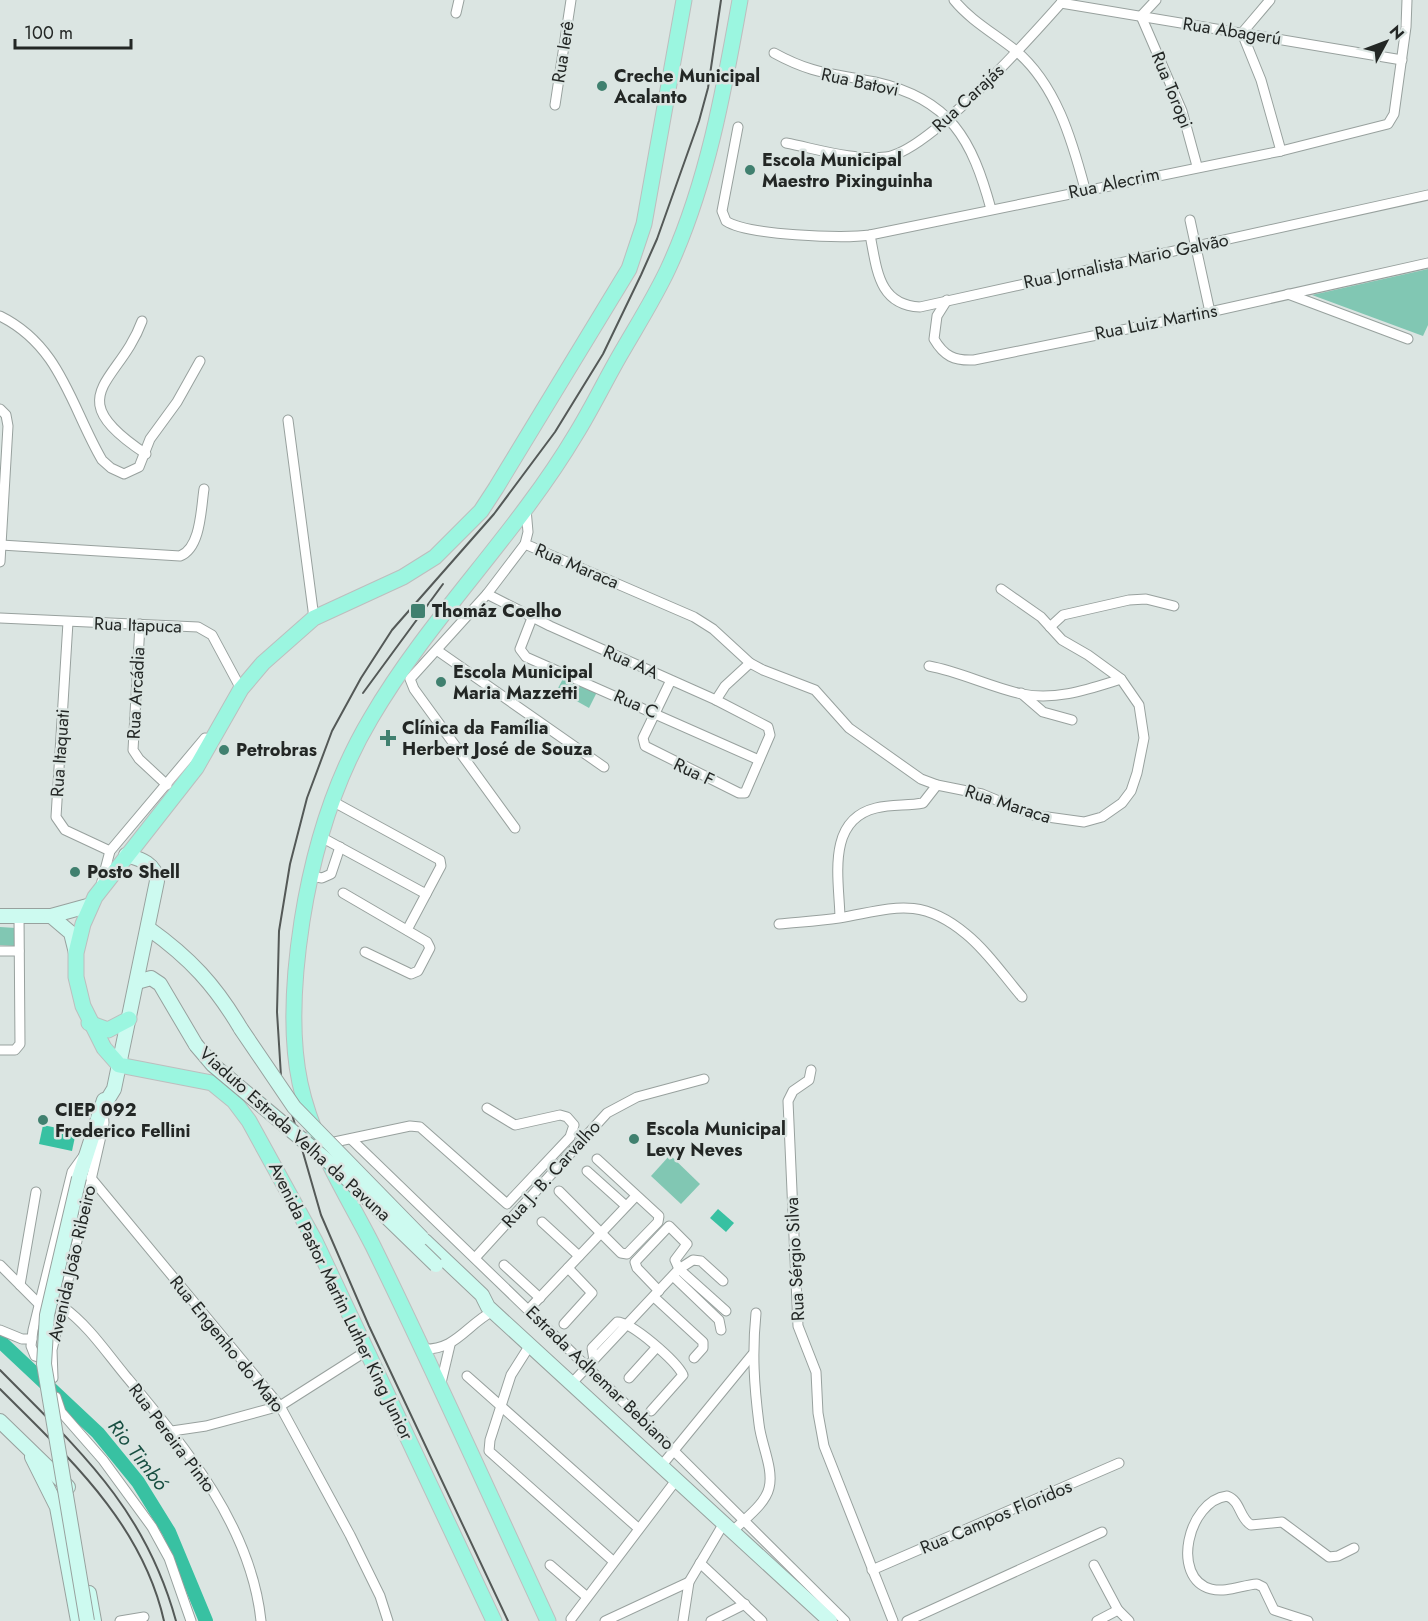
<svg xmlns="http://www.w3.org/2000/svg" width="1428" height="1621" font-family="Jost,sans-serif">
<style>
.green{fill:#81c7b3}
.water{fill:#38c1a2}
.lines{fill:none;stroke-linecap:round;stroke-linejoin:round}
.river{stroke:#38c1a2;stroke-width:14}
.street-casing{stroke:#98a19e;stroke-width:11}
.secondary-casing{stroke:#98a19e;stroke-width:16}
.primary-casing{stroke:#bdbebe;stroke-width:17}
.street{stroke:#fff;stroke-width:9}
.secondary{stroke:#cdfaf0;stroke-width:14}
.primary{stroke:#9bf6e0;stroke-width:15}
.rail{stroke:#545957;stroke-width:2}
.secondary-bridge-casing{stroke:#98a19e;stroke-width:16;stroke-linecap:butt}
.secondary-bridge{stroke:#cdfaf0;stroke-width:14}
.poi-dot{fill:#40806f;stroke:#dbe5e2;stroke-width:2}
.labels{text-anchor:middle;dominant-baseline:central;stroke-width:5;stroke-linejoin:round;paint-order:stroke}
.street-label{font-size:18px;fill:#232725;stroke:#dbe5e2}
.poi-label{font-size:18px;font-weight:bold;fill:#232725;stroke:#dbe5e2;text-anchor:start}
.water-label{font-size:20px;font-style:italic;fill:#184f42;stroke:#dbe5e2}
</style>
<rect width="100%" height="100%" fill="#dbe5e2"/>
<!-- green -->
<g class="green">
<path d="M1428 269V325L1423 336 1312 295Z"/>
<path d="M566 673 598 690 589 708 557 690Z"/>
<path d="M0 927 16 928 15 946 0 945Z"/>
<path d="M670 1155 700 1184 681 1204 651 1176Z"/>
</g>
<!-- water -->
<g class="water">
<path d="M43 1125 76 1132 72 1151 39 1144Z"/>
<path d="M718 1209 734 1223 726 1232 710 1218Z"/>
</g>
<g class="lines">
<!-- river -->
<path class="river" d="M0 1341 98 1433 138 1482 169 1532 206 1621"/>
<defs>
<g id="street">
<path d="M954 0C970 20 995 34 1015 50 1056 84 1072 140 1085 189"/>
<path d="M1156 0 1141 16 1182 111 1197 166"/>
<path d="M1270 0 1242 33 1261 80 1281 151"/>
<path d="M1061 3 1402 60"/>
<path d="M456 13 459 0"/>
<path d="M774 53C814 75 833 73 875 82 951 99 972 140 991 209"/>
<path d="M555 105 571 0"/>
<path d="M738 127 722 211 726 221C746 235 844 239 870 235L1281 151 1388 124 1394 114 1406 27 1407 0"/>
<path d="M786 143C817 149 854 161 886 157 928 152 1030 38 1061 3"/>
<path d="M1190 220 1210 312"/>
<path d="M870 235C877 269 878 305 920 307L1428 195"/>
<path d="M1288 294 1408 339"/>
<path d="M947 300 937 316 934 339C944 356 954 361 974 360L1201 314 1428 263"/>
<path d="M0 316C61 346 71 407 102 460L111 468 124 474 139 467 150 439 177 402 200 361"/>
<path d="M142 321C119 384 57 395 146 454"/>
<path d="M0 409 6 415 8 426 0 562"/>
<path d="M288 420 314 618"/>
<path d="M526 509 528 532 525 544 694 617 713 629 750 663 763 670 815 690 849 728 921 779 937 785 982 794 1033 815 1084 822 1102 817 1122 803 1131 791 1137 773 1144 738 1139 705 1121 679 1088 655 1062 640 1041 617 1001 589"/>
<path d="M1 545 180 556C201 548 201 508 204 489"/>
<path d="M487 594 550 626 716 700 768 727 770 735 745 793H739L645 746 643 738 671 680"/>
<path d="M0 618 198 627 212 635 241 689"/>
<path d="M532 618 520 649 526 657 759 760"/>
<path d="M68 622 56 817 65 830 110 851"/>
<path d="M140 624 133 750 139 759 167 785"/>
<path d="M1050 627 1063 615 1129 600 1146 599 1174 606"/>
<path d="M438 651 604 767"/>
<path d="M929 666C961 672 990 687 1022 694 1056 701 1089 689 1121 679"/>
<path d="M1021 693 1043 712 1072 720"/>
<path d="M716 700 725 686 750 663"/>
<path d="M332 801 440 860 441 866 407 930"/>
<path d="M515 828 414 689 410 679 487 594 525 544"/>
<path d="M321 837 426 894"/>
<path d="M310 876 322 878 331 874 340 847"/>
<path d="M100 889 110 851 205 738"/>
<path d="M343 893 427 942 430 948 418 971 411 974 365 952"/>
<path d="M840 917C839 879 826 820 876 808 892 804 908 806 923 803L937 785"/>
<path d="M779 924C799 922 819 921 839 918 892 909 919 895 966 934 987 951 1004 976 1022 997"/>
<path d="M0 951H19"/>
<path d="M0 1050H15L20 1044 19 916"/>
<path d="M811 1070 809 1080 793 1091 788 1101 798 1326 816 1372 818 1413 824 1446 893 1621"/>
<path d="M351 1139 673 1450 845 1621"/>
<path d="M325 1144 410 1126 420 1127 507 1204 570 1137 574 1125 567 1117 560 1115 515 1125 487 1108"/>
<path d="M587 1171 626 1206"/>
<path d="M91 1178 280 1406 350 1535 380 1596 388 1621"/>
<path d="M559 1191 621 1253 627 1254 658 1222 659 1216 597 1159"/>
<path d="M542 1222 579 1256"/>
<path d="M475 1258 607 1113 637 1097 704 1079"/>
<path d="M0 1265 40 1305"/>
<path d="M504 1265 540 1298"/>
<path d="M673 1276 719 1320 721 1330"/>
<path d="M20 1285 36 1192"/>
<path d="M659 1291 637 1268 635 1262 669 1226 687 1244 675 1260 679 1269 726 1311"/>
<path d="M654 1297 703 1342V1348L694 1358"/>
<path d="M63 1307C88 1325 106 1352 125 1375 184 1446 251 1525 261 1621"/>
<path d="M529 1309 636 1196"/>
<path d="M564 1324 592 1293 568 1268"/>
<path d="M0 1330 22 1339H32"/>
<path d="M530 1345 511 1375 490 1440 489 1451 613 1561"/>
<path d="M421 1349C456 1351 465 1326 493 1311"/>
<path d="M48 1360 35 1356 31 1346 33 1330 72 1172 85 1154"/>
<path d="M594 1360 592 1348 617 1322C632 1322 676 1361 683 1375L651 1411"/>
<path d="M467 1376 638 1528"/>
<path d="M53 1378 52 1350 104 1123 103 1110"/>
<path d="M629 1378 656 1348"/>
<path d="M441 1383 450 1345"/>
<path d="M572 1383 679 1269 693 1260 701 1261 723 1281"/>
<path d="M56 1397 61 1412 103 1460 152 1527 169 1558 191 1621"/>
<path d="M172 1431 206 1426 280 1406 368 1350"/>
<path d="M662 1465 752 1355"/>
<path d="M733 1531C744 1519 765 1505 769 1488 774 1469 761 1444 759 1424 754 1385 752 1353 756 1313"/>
<path d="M700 1563 762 1621"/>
<path d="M550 1565 587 1597"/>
<path d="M1094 1565 1118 1610 1129 1621"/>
<path d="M872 1570 1119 1463"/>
<path d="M571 1619 677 1479"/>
<path d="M120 1621 144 1617"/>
<path d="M605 1621 689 1582"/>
<path d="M683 1621 689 1582 724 1523"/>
<path d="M711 1621 745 1604"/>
<path d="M907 1621 1102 1532"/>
<path d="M1097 1621 1118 1610"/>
<path d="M1308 1621 1274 1610 1263 1587 1257 1584C1242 1585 1227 1593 1211 1589 1170 1578 1188 1501 1227 1496 1241 1501 1239 1518 1251 1525L1282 1522 1329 1557 1338 1556 1354 1548"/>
</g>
<g id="secondary">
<path d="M0 916H51L91 905"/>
<path d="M51 916 71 933 76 953"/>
<path d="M148 928C190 958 215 985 241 1029"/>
<path d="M137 982 151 978 160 984 196 1045"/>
<path d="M103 1107 114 1089 157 881C156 864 141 859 126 855"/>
<path d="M79 1178 104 1100"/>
<path d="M425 1241 482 1295 488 1307 830 1621"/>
<path d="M0 1421 68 1487"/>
<path d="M32 1457 57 1507 78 1621"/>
<path d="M89 1593 94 1621"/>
</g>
<g id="primary">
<path d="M89 1023 108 1030 129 1019"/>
<path d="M494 1621 315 1241 249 1121 234 1101 212 1083 119 1065 104 1048 83 1006 76 977V953L83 924 95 897 196 768 241 689 263 663 314 618 403 577 435 557 481 511 496 488 629 269 644 224 684 0"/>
<path d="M548 1621C490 1496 434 1370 373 1246 345 1191 313 1144 300 1083 289 1031 294 973 302 921 313 851 334 780 371 718 430 617 516 535 576 434 592 408 605 381 620 355 636 327 654 299 668 269 707 185 724 90 740 0"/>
</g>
</defs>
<!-- street casing -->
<use href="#street" class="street-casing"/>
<!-- secondary casing -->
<use href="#secondary" class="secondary-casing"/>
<!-- primary casing -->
<use href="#primary" class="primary-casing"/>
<!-- street -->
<use href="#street" class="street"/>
<!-- secondary -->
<use href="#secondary" class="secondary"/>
<!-- primary -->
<use href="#primary" class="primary"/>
<!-- rail -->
<g class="rail">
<path d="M363 693 443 584"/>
<path d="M0 1370C79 1450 145 1508 176 1621"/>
<path d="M0 1389C68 1457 142 1523 164 1621"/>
<path d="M508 1621 369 1326 321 1215 281 1076 277 1012 279 931 290 864 307 798 332 731 361 678 392 630 494 514 555 432 603 354 641 275 657 239 699 121 708 88 721 0"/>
</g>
<defs>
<g id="secondary-bridge">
<path d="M241 1029 294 1107 422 1238"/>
<path d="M196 1045 213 1065 335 1167 436 1265"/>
<path d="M79 1178 47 1315 44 1364 87 1621"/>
</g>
</defs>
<!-- secondary-bridge casing -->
<use href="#secondary-bridge" class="secondary-bridge-casing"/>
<!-- secondary-bridge -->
<use href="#secondary-bridge" class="secondary-bridge"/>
</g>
<!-- markers -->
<g class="poi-dot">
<circle cx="602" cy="86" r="6"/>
<circle cx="750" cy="170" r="6"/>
<rect x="410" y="603" width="16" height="16" rx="3"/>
<circle cx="441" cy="682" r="6"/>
<path d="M385 729h6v6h6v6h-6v6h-6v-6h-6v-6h6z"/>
<circle cx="224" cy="750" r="6"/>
<circle cx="75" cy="872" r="6"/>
<circle cx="43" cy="1120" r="6"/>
<circle cx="634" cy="1139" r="6"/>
</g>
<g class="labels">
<!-- street labels -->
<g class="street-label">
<text transform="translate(1232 31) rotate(9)">Rua Abagerú</text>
<text transform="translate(563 52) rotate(-81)">Rua Ierê</text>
<text transform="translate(860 82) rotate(12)">Rua Batovi</text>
<text transform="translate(1172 90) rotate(68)">Rua Toropi</text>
<text transform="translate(968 98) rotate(-43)">Rua Carajás</text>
<text transform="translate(1114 183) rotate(-12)">Rua Alecrim</text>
<text transform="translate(1126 261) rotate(-12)">Rua Jornalista Mario Galvão</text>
<text transform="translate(1156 322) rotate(-11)">Rua Luiz Martins</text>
<text transform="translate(577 566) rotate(23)">Rua Maraca</text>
<text transform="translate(138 625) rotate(2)">Rua Itapuca</text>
<text transform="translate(631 662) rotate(24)">Rua AA</text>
<text transform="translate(136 693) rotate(-87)">Rua Arcádia</text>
<text transform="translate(636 704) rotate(24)">Rua C</text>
<text transform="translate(60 753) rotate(-86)">Rua Itaquati</text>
<text transform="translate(694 772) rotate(25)">Rua F</text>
<text transform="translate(1008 804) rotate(18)">Rua Maraca</text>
<text transform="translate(295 1134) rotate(42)">Viaduto Estrada Velha da Pavuna</text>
<text transform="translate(551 1174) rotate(-48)">Rua J. B. Carvalho</text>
<text transform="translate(795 1259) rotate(-93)">Rua Sérgio Silva</text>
<text transform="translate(72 1263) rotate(-77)">Avenida João Ribeiro</text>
<text transform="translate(341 1301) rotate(64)">Avenida Pastor Martin Luther King Junior</text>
<text transform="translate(227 1344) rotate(51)">Rua Engenho do Mato</text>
<text transform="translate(600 1378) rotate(44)">Estrada Adhemar Bebiano</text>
<text transform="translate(172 1438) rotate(53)">Rua Pereira Pinto</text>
<text transform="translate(996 1517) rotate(-23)">Rua Campos Floridos</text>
</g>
<!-- poi labels -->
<g class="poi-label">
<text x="614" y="76">Creche Municipal<tspan x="614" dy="21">Acalanto</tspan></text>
<text x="762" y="160">Escola Municipal<tspan x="762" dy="21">Maestro Pixinguinha</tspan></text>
<text x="432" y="611">Thomáz Coelho</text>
<text x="453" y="672">Escola Municipal<tspan x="453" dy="21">Maria Mazzetti</tspan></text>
<text x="402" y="728">Clínica da Família<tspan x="402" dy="21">Herbert José de Souza</tspan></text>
<text x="236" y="750">Petrobras</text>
<text x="87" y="872">Posto Shell</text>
<text x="55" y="1110">CIEP 092<tspan x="55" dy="21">Frederico Fellini</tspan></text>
<text x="646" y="1129">Escola Municipal<tspan x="646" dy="21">Levy Neves</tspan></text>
</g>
<!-- water labels -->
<g class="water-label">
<text transform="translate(138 1455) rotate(52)">Rio Timbó</text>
</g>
</g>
<!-- north arrow -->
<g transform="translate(1386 42) rotate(49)" stroke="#dbe5e2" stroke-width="4.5" paint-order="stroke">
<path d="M0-4.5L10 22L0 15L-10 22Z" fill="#232725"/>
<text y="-9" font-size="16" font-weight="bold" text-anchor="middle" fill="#232725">N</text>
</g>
<!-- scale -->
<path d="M15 39v9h116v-9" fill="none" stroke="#232725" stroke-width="3"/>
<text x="24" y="39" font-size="18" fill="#232725" stroke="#dbe5e2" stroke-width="4.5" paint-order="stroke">100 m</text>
</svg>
